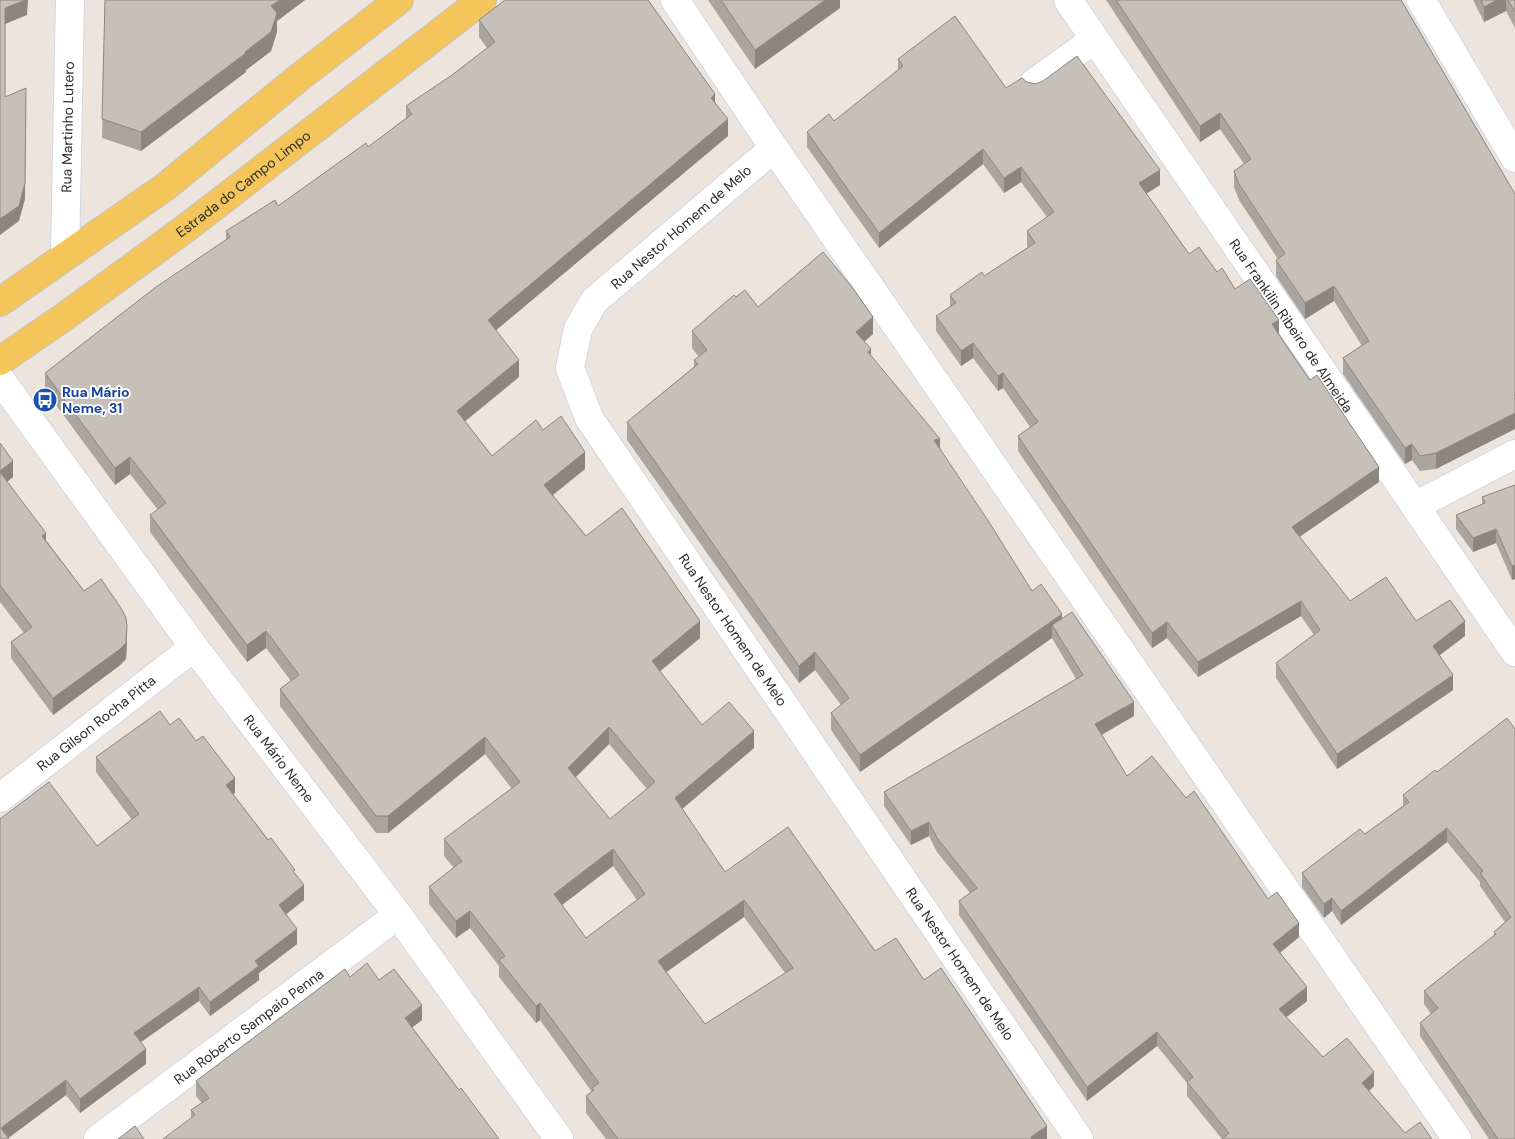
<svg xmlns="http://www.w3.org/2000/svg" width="1515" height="1139" font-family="'DM Sans',sans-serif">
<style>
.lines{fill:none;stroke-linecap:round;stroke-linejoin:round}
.minor-casing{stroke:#d2d7e4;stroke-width:30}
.major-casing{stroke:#c4c4c4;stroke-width:30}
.minor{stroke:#fff;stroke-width:28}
.major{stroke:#f4c55b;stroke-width:28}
.wall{fill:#aaa59e;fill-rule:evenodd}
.shaded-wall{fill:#8b8681}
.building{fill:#c6c0b8;stroke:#8b8681;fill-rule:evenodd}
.labels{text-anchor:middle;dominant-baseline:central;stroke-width:4;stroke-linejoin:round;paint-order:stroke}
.street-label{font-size:14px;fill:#2b2b2b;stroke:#fff}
.transit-label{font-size:14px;font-weight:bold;fill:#164399;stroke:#fff;text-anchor:start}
</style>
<rect width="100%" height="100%" fill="#ede5dd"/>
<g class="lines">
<defs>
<g id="minor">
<path d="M675 0 774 148 1457 1139"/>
<path id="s1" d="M1068 0 1515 652"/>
<path d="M1421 0 1515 158"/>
<path d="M1034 83 1095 39"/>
<path id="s2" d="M774 148 594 301 578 329 570 368 589 418 1079 1139"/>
<path id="s3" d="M65 255 70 0"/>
<path id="s4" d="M0 379 194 647 398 915 559 1139"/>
<path d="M1415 506 1515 454"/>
<path id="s5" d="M0 798 194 647"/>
<path id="s6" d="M98 1139 398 915"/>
</g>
<g id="major">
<path d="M0 302 165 187 296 80 399 0"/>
<path id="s7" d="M0 361 64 317 186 228 482 0"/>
</g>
</defs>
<!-- minor casing -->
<use href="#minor" class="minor-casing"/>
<!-- major casing -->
<use href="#major" class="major-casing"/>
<!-- minor -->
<use href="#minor" class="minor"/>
<!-- major -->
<use href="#major" class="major"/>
</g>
<!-- wall -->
<g class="wall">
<path d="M105 0H305L277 21V32L271 51 246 70V72L141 151 102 138Z"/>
<path d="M708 0H840V8L755 69Z"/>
<path d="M1106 0H1401L1515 194 1436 469 1420 471 1412 460 1405 464 1343 374V358L1362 346 1334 301 1305 319 1276 276V260L1278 259 1239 200 1234 187V171L1244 164 1220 129 1200 142Z"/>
<path d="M1473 0H1515V28L1506 11 1484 22Z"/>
<path d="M479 20 715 102 728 136 496 330 519 377 465 421 492 456 543 430 585 469 553 495 586 536 700 638 660 671 702 725 754 748 682 809 725 872 875 951 924 980 1047 1139H606L586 1113V1096L592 1092 540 1020 536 1023 499 977V966L470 928 456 938 429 904V887L454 868 444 856V839L512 789 485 754 388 833H376L280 706V689L291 681 266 648 247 662 150 532V515L158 510 130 474 115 485 45 390V373L226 240V231L278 206 368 147 406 118V106L452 75 487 48 479 37ZM609 744 647 789 610 819 575 777ZM613 866 637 900 586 938 562 905ZM744 917 785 973 705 1024 666 972Z"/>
<path d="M898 59 1006 88 1160 185 1146 194 1189 254 1217 272 1235 289 1279 334 1379 482 1299 537 1350 601 1416 621 1465 636 1440 655 1453 690 1337 769 1276 678V663L1314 635 1301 616 1198 677 1167 638 1152 648 1018 451V436L1030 427 1003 388 998 391 973 358 961 366 936 331V316L950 306V295L984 276 1028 247 1027 246V231L1047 217 1021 182 1004 193 983 164 879 248 807 147V132L834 121 898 71Z"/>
<path d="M736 297 758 307 873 334 864 342 871 356 940 450 1032 591 1062 618 1134 716 1102 735 1127 776 1186 798 1299 937 1280 953 1307 1001 1286 1017 1323 1057 1374 1086 1369 1091 1405 1133 1432 1139H1222L1187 1096V1083L1157 1046 1087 1101 959 915V901L970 893 937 852 929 836 911 845 884 806V792L1076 679 1052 638 860 772 831 730V713L841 705 815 670 799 683 627 440V422L694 367V360L699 357 692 348V331Z"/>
<path d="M0 443 13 477 7 482 46 540 84 591 127 642 126 659 119 666 53 715 11 658V642L24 633 0 602Z"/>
<path d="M1515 485 1512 580 1496 543 1473 552 1456 529V515L1482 504V497Z"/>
<path d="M170 725 196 741 235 793 233 794 295 874 304 900 286 914 297 944 259 973V980L210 1016 199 1001 141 1042 146 1064 80 1113 66 1095 8 1138 0 1139 97 846 132 820 96 772V757Z"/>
<path d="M1515 729V1139H1489L1420 1036V1023L1431 1014 1424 1004V991L1494 936V932L1505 922 1480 886V882L1447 842 1341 925 1332 911 1324 918 1302 887V873L1365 834 1403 806V795L1437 772Z"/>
<path d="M350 977 379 980 422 1020 412 1027 459 1090 191 1118V1110L202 1103 196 1096V1081Z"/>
</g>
<!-- shaded-wall -->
<g class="shaded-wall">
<path d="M26 0H28L27 15 5 24V8Z"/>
<path d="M280 0H305L277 21V32L271 51 246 70V72L141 151V132L245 52 271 6Z"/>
<path d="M825 0H840V8L755 69V50Z"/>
<path d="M1497 0H1506V11L1484 22V7Z"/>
<path d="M26 88 25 199 19 221 0 235V219Z"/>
<path d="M715 94V111L711 98Z"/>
<path d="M1220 113V129L1200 142V126Z"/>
<path d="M728 119V136L488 337V320Z"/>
<path d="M983 149V164L879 248V233Z"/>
<path d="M1021 167V182L1004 193V178Z"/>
<path d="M1160 170V185L1139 198V183Z"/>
<path d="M1334 286V301L1305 319V303Z"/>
<path d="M873 317V334L856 349V332Z"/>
<path d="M1279 320V335L1272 324Z"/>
<path d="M973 343V358L961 366V351Z"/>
<path d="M871 349V366L868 352Z"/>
<path d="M519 360V377L457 428V411Z"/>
<path d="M1003 373V388L998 391V376Z"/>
<path d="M1515 413V429L1436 469V453Z"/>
<path d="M940 439V456L934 440Z"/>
<path d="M1412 444V460L1405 464V448Z"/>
<path d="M585 452V469L544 502V485Z"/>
<path d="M130 457V474L115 485V468Z"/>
<path d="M13 461V477L0 487V471Z"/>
<path d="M1379 467V482L1292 542V527Z"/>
<path d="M1496 529V543L1473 552V538Z"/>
<path d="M46 533V549L42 536Z"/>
<path d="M1515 565V579L1512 580V566Z"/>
<path d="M1301 601V616L1198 677V662Z"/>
<path d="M1062 614V631L1052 625V638L860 772V755Z"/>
<path d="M700 621V638L652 678V661Z"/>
<path d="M1465 621V636L1433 660V646Z"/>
<path d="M1167 622V638L1152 648V633Z"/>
<path d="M127 626V642L126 659 119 666 53 715V698Z"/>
<path d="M266 631V648L247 662V645Z"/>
<path d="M815 652V670L799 683V666Z"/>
<path d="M1453 675V690L1337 769V754Z"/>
<path d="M1134 702V716L1095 738V724Z"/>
<path d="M609 727V744L568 785V768Z"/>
<path d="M754 731V748L675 815V798Z"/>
<path d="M485 737V754L388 833V816Z"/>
<path d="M235 778V793L226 800V785Z"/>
<path d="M929 822V836L911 845V831Z"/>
<path d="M1447 828V842L1341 925V911Z"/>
<path d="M613 849V866L554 911V894Z"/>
<path d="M304 885V900L279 920V905Z"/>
<path d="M1332 898V911L1324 918V904Z"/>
<path d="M744 900V917L658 978V961Z"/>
<path d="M470 911V928L456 938V921Z"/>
<path d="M1299 923V937L1273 958V944Z"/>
<path d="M297 929V944L259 973V980L210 1016V1002L255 961Z"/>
<path d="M199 987V1001L134 1047V1033Z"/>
<path d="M1307 987V1001L1279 1023V1009Z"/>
<path d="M540 1003V1020L536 1023V1006Z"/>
<path d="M422 1005V1020L405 1033V1018Z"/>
<path d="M1157 1032V1046L1087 1101V1087Z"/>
<path d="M146 1049V1064L80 1113V1099Z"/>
<path d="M1374 1072V1086L1362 1097V1083Z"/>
<path d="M66 1080V1095L7 1139 1 1128Z"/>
<path d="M1047 1126V1139H1031V1137Z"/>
</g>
<!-- building -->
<g class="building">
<path d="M0 0H26L5 8V97L26 88 25 183 19 206 0 219Z"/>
<path d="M105 0H280L271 6 277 13 271 32 245 52 246 53 141 132 102 119Z"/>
<path d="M505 0H648L715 94 711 98 728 119 488 320 519 360 457 411 492 456 536 420 543 430 561 416 585 452 544 485 586 536 622 508 700 621 652 661 702 725 729 702 754 731 675 798 725 872 788 827 875 951 896 938 924 980 941 968 1047 1126 1031 1137 1032 1139H618L586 1096 594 1090 592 1088 599 1083 540 1003 536 1006 499 960 505 956 470 911 456 921 429 887 462 861 444 839 520 782 485 737 388 816H376L280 689 299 675 266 631 247 645 150 515 166 503 130 457 115 468 45 373 156 287 230 237 226 231 275 200 278 206 366 143 368 147 412 114 406 106 452 75 495 42 479 20ZM609 727 655 782 610 819 568 768ZM613 849 645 894 586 938 554 894ZM744 900 793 968 705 1024 658 961Z"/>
<path d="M721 0H825L755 50Z"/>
<path d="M1116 0H1401L1515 194V394L1514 395 1515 396V413L1436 453 1420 456 1412 444 1405 448 1343 358 1369 341 1334 286 1305 303 1276 260 1285 254 1239 184 1234 171 1251 159 1220 113 1200 126Z"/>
<path d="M1481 0H1497L1484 7Z"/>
<path d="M1508 0H1515V12Z"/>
<path d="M955 16 1006 88 1022 78 1027 82 1035 84 1043 81 1077 56 1160 170 1139 183 1189 254 1199 247 1217 272 1222 268 1235 289 1250 279 1279 320 1272 324 1289 350 1310 380 1317 375 1379 467 1292 527 1350 601 1386 577 1416 621 1450 600 1465 621 1433 646 1453 675 1337 754 1276 663 1320 630 1301 601 1198 662 1167 622 1152 633 1018 436 1038 422 1003 373 998 376 973 343 961 351 936 316 956 303 950 295 982 272 984 276 1035 243 1027 231 1054 212 1021 167 1004 178 983 149 879 233 807 132 829 114 834 121 903 66 898 59Z"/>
<path d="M823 252 852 287 873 317 856 332 871 349 868 352 940 439 934 440 989 522 1032 591 1041 584 1062 614 860 755 831 713 849 698 815 652 799 666 627 422 698 364 694 360 707 350 692 331 734 295 736 297 745 290 758 307Z"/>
<path d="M0 443 13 461 0 471Z"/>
<path d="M0 472 46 533 42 536 84 591 101 579 121 608 126 618 127 626 126 643 119 650 53 698 11 642 32 627 0 585Z"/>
<path d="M1515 485V565L1512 566 1496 529 1473 538 1456 515 1485 503 1482 497Z"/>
<path d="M1072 612 1134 702 1095 724 1127 776 1152 756 1186 798 1194 791 1268 899 1277 892 1299 923 1273 944 1307 987 1279 1009 1323 1057 1347 1038 1374 1072 1362 1083 1405 1133 1420 1122 1432 1139H1222L1229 1133 1187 1082 1193 1077 1157 1032 1087 1087 959 901 977 888 937 838 929 822 911 831 884 792 1083 675 1052 625Z"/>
<path d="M160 711 170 725 179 718 196 741 203 736 235 778 226 785 268 840 271 838 295 870 293 871 304 885 279 905 297 929 255 961 259 966 210 1002 199 987 134 1033 146 1049 80 1099 66 1080 1 1128 9 1139H0V819L49 782 97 846 139 814 96 757Z"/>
<path d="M1507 718 1515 729V1139H1498L1420 1023 1438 1008 1424 991 1496 934 1494 932 1511 917 1480 873 1483 871 1447 828 1341 911 1332 898 1324 904 1302 873 1360 829 1365 834 1409 802 1403 795 1435 770 1437 772Z"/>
<path d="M367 963 379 980 394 969 422 1005 405 1018 459 1090 461 1088 499 1139H163L195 1115 191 1110 209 1098 196 1081 345 969 350 977Z"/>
<path d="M135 1126 144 1139H118Z"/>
</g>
<!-- icons -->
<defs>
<symbol id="bus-disc" viewBox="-11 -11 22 22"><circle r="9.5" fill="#1a4fb4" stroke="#fff"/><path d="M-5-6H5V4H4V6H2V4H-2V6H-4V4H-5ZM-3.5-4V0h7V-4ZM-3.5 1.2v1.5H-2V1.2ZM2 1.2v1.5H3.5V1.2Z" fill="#fff"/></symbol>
</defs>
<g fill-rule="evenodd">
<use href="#bus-disc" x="31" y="386" width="28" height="28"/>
</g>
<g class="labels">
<!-- street labels -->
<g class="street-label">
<text stroke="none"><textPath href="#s3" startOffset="128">Rua Martinho Lutero</textPath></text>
<text stroke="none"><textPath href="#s7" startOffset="301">Estrada do Campo Limpo</textPath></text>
<text transform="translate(681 227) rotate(-41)">Rua Nestor Homem de Melo</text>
<text stroke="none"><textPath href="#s1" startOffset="395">Rua Frankilin Ribeiro de Almeida</textPath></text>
<text stroke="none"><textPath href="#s2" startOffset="618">Rua Nestor Homem de Melo</textPath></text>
<text stroke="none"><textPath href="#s5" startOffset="122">Rua Gilson Rocha Pitta</textPath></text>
<text stroke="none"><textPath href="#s4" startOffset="471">Rua Mário Neme</textPath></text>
<text stroke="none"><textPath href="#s2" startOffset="1022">Rua Nestor Homem de Melo</textPath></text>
<text stroke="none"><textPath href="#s6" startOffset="188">Rua Roberto Sampaio Penna</textPath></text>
</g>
<!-- transit labels -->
<g class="transit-label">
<text x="62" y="392">Rua Mário<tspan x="62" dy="16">Neme, 31</tspan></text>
</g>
</g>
</svg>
